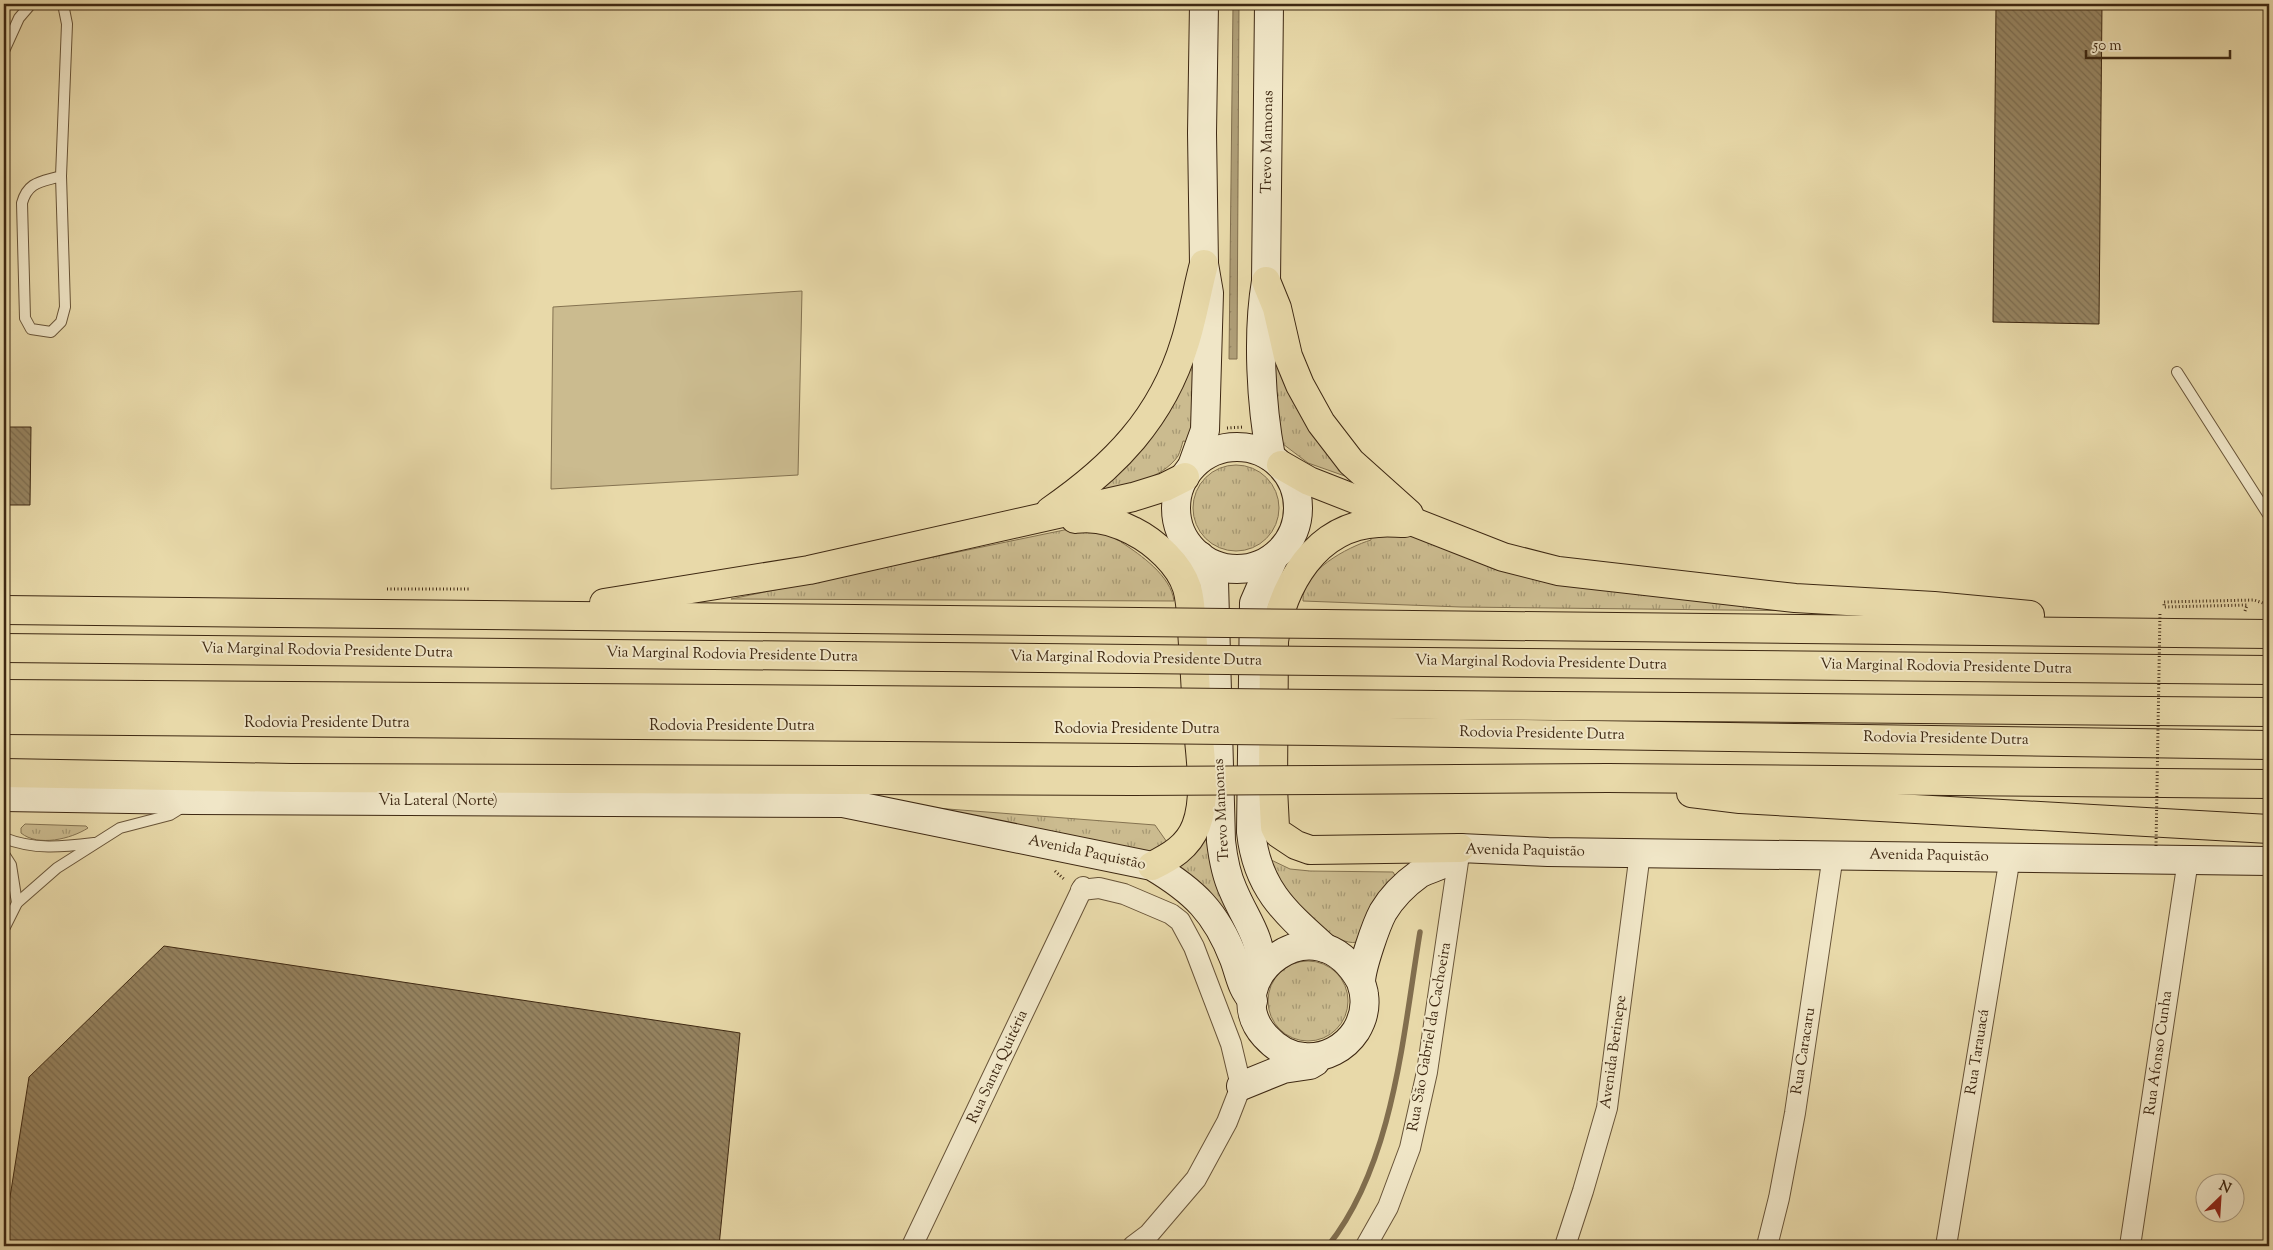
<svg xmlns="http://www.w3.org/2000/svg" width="2273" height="1250" font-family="'Sorts Mill Goudy',serif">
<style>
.grass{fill:url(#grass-tufts);stroke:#847250}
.pitch{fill:#cbbb8f;stroke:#847250}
.water{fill:url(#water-ripples);stroke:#816e4e}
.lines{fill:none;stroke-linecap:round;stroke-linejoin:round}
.stream{stroke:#816e4e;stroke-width:5.5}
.building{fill:url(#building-back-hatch);stroke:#3e2812}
.service-casing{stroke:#685438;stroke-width:12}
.minor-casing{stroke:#685438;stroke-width:22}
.secondary-casing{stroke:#3e2812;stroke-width:30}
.motorway-casing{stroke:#3e2812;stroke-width:30}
.path{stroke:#3e2812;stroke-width:3;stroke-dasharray:1 2.5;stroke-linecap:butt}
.service{stroke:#f0e6c7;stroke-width:10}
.minor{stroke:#f0e6c7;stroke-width:20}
.secondary{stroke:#f0e6c7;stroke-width:28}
.motorway{stroke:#e8d9a9;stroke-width:28}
.motorway-bridge-casing{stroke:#3e2812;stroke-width:30;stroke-linecap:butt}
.path-bridge{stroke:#3e2812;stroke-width:3;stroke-dasharray:1 2.5;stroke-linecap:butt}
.motorway-bridge{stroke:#e8d9a9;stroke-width:28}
.labels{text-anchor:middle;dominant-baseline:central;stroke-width:4;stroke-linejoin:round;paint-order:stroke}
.street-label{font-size:15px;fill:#3e2812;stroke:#f0e6c7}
</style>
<defs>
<pattern id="grass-tufts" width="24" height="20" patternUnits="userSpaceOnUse" patternTransform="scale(1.25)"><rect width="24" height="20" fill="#cbbb8f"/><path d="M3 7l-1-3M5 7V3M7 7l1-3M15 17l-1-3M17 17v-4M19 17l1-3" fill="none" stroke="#a69873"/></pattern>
<pattern id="water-ripples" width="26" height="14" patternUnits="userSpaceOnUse" patternTransform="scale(1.25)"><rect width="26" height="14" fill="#ae9d76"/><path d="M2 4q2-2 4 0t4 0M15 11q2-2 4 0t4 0" fill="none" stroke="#8f805f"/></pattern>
<pattern id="building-back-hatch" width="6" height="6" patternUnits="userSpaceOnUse" patternTransform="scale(1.25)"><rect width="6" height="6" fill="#968461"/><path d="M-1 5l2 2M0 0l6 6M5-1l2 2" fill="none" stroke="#7c6c4f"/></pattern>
</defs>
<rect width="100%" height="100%" fill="#e8d9a9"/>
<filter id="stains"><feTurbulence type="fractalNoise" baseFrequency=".004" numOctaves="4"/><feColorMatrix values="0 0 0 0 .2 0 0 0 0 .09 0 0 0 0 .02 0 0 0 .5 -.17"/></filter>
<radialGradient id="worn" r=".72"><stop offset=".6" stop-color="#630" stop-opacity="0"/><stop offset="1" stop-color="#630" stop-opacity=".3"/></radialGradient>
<!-- grass -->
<g class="grass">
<path d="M1196 353 1193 409 1189 442 1183 441C1182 445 1180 452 1178 456 1162 479 1124 488 1098 490Z"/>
<path d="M1275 358 1359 481 1308 463 1279 441 1273 359Z"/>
<circle cx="1236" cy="508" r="43"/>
<path d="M1089 528 1124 539 1121 542C1141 555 1171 576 1174 601L731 599 1069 529Z"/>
<path d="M1370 532 1400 533 1816 611 1461 607 1303 601C1301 571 1348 547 1371 540Z"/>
<path d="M909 806 1155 825 1169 845 1151 852Z"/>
<path d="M25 824 86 826 88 828C71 839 38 847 21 833V828Z"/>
<path d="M1207 831 1245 943V956L1179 868Z"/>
<path d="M1267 858 1290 869 1310 871 1393 872 1397 879 1359 941C1345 950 1303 917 1294 905 1284 891 1276 874 1267 858Z"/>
<circle cx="1308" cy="1001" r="40"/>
</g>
<!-- pitch -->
<path class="pitch" d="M802 291 798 475 551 489 553 307Z"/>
<!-- water -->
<path class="water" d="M1233 4H1239L1237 359H1229Z"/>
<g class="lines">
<!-- stream -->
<path class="stream" d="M1328 1246C1394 1163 1403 1034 1420 932"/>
</g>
<!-- building -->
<g class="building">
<path d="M1996 4H2102L2099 324 1993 322Z"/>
<path d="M4 427H31L30 505H4Z"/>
<path d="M164 946 740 1033 719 1246H4V1235L29 1077Z"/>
</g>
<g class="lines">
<defs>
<g id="service">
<path d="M4 51 19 18 31 4"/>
<path d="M61 176C42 182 28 181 22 203L25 318 31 329 51 332 61 322 65 307 61 176 67 24 63 4"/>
<path d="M2177 372 2269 516"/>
<path d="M4 838C34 850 62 847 94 843"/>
<path d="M4 854 11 865 17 903"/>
<path d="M4 929 17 903 57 868 120 828 170 815 183 807"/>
</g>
<g id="minor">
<path d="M1081 890 1099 888 1124 894 1171 914 1180 921 1194 947 1231 1044 1241 1086 1227 1122 1196 1179 1149 1234 1133 1246"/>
<path d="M912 1246 1083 887"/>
<path d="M1366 1246 1388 1207 1410 1148 1427 1072 1460 848"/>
<path d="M1565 1246 1583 1191 1607 1108 1640 853"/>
<path d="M1767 1246 1779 1198 1795 1113 1833 855"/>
<path d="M1946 1246 2010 857"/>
<path d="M2130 1246 2188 860"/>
</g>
<g id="secondary">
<path d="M1269 4 1266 281C1257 334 1261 405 1271 457"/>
<circle cx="1237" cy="508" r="61"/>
<path d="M1192 466 1205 430 1209 293 1204 264 1202 133 1204 4"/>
<path d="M1200 556 1214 581 1221 841C1223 858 1226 875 1233 890 1246 921 1260 934 1262 970"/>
<path d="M1274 557 1254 603 1251 832C1257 889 1286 913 1325 948"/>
<path d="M4 797 192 800 843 803 1152 866C1194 891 1216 912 1234 959 1240 975 1241 988 1253 1001"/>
<path d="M1361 982C1316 897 1215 980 1265 1036 1276 1048 1288 1056 1304 1057 1325 1059 1345 1048 1356 1031 1362 1021 1366 1008 1364 995 1364 990 1361 985 1361 981 1362 966 1376 925 1383 912 1392 897 1405 884 1419 874 1428 869 1438 867 1447 862 1452 858 1456 853 1460 848L1548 852 2269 861"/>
<path d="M1241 1086 1283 1069 1310 1065 1315 1062"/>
</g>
<g id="motorway">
<path d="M1266 281 1277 308 1288 356 1300 385 1321 423 1351 462 1409 514"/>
<path d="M1281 465 1309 481 1503 557 1558 571 1795 598 1934 606 2030 615"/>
<path d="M1050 511C1114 467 1162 418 1185 342 1193 317 1197 290 1204 264"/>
<path d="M1075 519C1095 516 1116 522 1133 531 1155 542 1180 565 1187 588 1191 601 1191 616 1192 630 1194 659 1196 688 1197 717 1199 750 1208 795 1196 826 1188 847 1170 857 1152 866"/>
<path d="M1405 523C1396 523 1387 522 1378 523 1315 526 1282 586 1274 641L1273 788 1275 827 1278 833 1296 845 1310 850 1460 848"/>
<path d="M604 603 809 570 1133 497 1165 487 1185 477"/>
<path d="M4 610 1138 622"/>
<path d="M1324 624 2269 634"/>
<path d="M4 648 1137 659"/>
<path d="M1323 661 2269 670"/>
<path d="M4 694 1136 702"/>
<path d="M1322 704 2269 712"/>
<path d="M4 720 1135 729"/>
<path d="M1321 731 2269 745"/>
<path d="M4 773 291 778 1133 781"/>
<path d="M1320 780 1608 778 2269 784"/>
<path d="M1691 793 1740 799 2269 829"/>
</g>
</defs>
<!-- service casing -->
<use href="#service" class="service-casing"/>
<!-- minor casing -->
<use href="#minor" class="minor-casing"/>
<!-- secondary casing -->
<use href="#secondary" class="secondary-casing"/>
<!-- motorway casing -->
<use href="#motorway" class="motorway-casing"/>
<!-- path -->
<g class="path">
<path d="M1227 428 1244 427"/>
<path d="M387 589H469"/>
<path d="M2245 611 2247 605 2164 607V602L2254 600 2269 605"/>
<path d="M1055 871 1065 880"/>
</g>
<!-- service -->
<use href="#service" class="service"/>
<!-- minor -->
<use href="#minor" class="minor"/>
<!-- secondary -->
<use href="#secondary" class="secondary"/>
<!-- motorway -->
<use href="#motorway" class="motorway"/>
<defs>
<g id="motorway-bridge">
<path d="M1138 622 1324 624"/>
<path d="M1137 659 1323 661"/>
<path d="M1136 702 1322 704"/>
<path d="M1135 729 1321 731"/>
<path d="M1133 781 1320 780"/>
</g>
</defs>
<!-- motorway-bridge casing -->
<use href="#motorway-bridge" class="motorway-bridge-casing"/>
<!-- path-bridge -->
<path class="path-bridge" d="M2156 846 2160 612"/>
<!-- motorway-bridge -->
<use href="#motorway-bridge" class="motorway-bridge"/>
</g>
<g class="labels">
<!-- street labels -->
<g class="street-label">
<text transform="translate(1268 142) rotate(-89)">Trevo Mamonas</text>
<text transform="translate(327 651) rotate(1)">Via Marginal Rodovia Presidente Dutra</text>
<text transform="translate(732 655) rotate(1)">Via Marginal Rodovia Presidente Dutra</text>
<text transform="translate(1136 659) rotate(1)">Via Marginal Rodovia Presidente Dutra</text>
<text transform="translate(1541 663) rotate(1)">Via Marginal Rodovia Presidente Dutra</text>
<text transform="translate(1946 667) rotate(1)">Via Marginal Rodovia Presidente Dutra</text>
<text x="327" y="723">Rodovia Presidente Dutra</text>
<text x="732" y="726">Rodovia Presidente Dutra</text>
<text x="1137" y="729">Rodovia Presidente Dutra</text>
<text transform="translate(1542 734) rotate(1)">Rodovia Presidente Dutra</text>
<text transform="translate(1946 739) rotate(1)">Rodovia Presidente Dutra</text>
<text x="438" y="801">Via Lateral (Norte)</text>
<text transform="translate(1222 810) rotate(-93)">Trevo Mamonas</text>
<text transform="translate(1525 851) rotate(1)">Avenida Paquistão</text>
<text transform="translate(1087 853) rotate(12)">Avenida Paquistão</text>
<text transform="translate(1929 856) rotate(1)">Avenida Paquistão</text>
<text transform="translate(1430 1037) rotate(-80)">Rua São Gabriel da Cachoeira</text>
<text transform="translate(1804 1051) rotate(-81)">Rua Caracaru</text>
<text transform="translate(1614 1052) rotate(-82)">Avenida Berinepe</text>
<text transform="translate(1978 1052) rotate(-81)">Rua Tarauacá</text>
<text transform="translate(2159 1053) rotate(-82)">Rua Afonso Cunha</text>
<text transform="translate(998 1067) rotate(-65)">Rua Santa Quitéria</text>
</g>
</g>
<!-- margin -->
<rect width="2273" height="1250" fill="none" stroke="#e8d9a9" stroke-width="20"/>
<rect x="5" y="5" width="2263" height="1240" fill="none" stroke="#3e2812" stroke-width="2.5"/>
<rect x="10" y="10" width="2253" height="1230" fill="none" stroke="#3e2812"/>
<!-- north arrow -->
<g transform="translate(2220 1198) rotate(25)"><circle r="24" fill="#f0e6c7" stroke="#a99a7f"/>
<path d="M0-4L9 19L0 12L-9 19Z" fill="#8f2418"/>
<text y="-8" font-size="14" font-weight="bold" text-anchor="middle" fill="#3e2812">N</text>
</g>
<!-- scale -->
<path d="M2086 50v8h144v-8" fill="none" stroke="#3e2812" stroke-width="2.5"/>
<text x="2093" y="50" font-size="15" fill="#3e2812" stroke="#f0e6c7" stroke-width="4" paint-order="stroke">50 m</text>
<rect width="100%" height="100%" filter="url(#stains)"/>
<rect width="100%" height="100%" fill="url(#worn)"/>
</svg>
